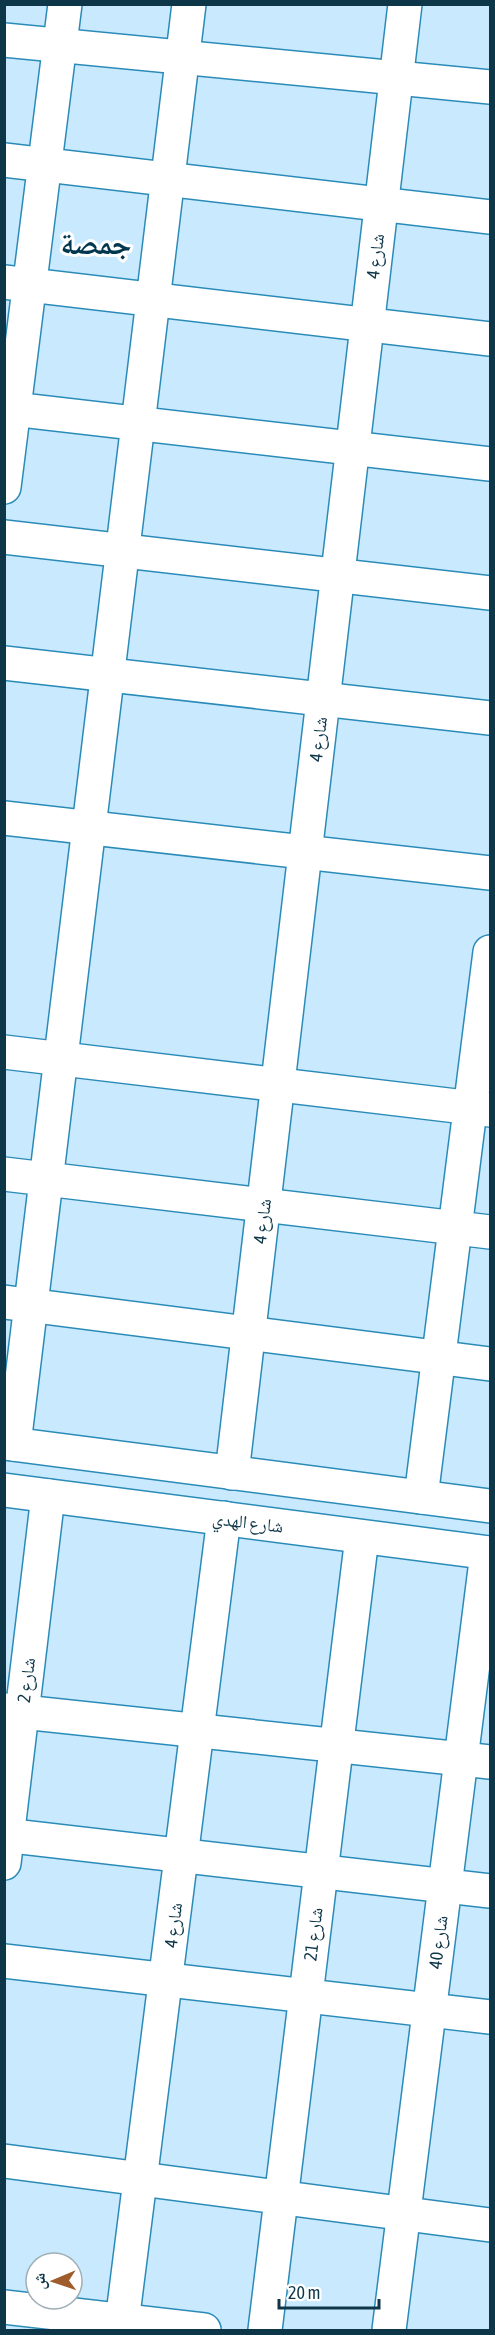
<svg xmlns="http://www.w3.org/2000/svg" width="495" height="2335" font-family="'Asap Condensed','Noto Naskh Arabic',sans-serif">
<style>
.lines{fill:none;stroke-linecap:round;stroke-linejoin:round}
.minor-casing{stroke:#2b8bb8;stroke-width:36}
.minor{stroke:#fff;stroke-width:33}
.labels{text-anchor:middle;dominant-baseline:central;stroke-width:6;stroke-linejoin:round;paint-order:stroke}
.street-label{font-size:18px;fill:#0e3649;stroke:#fff}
.town-label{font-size:30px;font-weight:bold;fill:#00374e;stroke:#fff}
</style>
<rect width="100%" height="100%" fill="#c9eafe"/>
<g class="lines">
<defs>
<g id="minor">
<path d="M4 40 490 87"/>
<path d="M4 160 490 217"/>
<path d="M4 282 490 339"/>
<path d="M4 408 490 464"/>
<path d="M4 487 65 4"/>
<path d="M4 537 490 593"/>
<path d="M4 663 490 718"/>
<path d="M4 818 490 873"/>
<path d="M4 1052 490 1110"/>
<path d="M4 1174 490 1232"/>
<path d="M4 1302 490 1364"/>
<path d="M4 1443 490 1506"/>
<path d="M14 1444 189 4"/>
<path d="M232 1473 405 4"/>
<path d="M4 1490 490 1553"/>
<path d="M421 1497 490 952"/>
<path d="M4 1710 490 1762"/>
<path d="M4 1835 490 1891"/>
<path d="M4 1863 48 1496"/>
<path d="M4 1961 490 2017"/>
<path d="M4 2161 490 2225"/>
<path d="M4 2307 204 2330"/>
<path d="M121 2330 224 1518"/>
<path d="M265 2330 362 1537"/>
<path d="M389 2330 487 1553"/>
</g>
</defs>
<!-- minor casing -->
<use href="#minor" class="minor-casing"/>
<!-- minor -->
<use href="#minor" class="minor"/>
</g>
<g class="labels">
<!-- street labels -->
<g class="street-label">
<text transform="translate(375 256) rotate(-83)">شارع 4</text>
<text transform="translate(318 739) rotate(-83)">شارع 4</text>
<text transform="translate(262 1221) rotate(-83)">شارع 4</text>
<text transform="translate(248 1522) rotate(7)">شارع الهدي</text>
<text transform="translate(26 1680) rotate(-83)">شارع 2</text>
<text transform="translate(173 1925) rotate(-83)">شارع 4</text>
<text transform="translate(313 1934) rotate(-83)">شارع 21</text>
<text transform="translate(438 1942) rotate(-83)">شارع 40</text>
</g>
<!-- town labels -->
<g class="town-label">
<text x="96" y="243">جمصة</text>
</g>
</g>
<!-- border -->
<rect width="495" height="2335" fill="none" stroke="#0e3649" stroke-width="12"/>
<!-- north arrow -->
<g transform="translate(54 2281) rotate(268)"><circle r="28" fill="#ffffff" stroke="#9fafb6" stroke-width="1.5"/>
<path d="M0-4.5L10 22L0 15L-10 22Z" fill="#9f5c2c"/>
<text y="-9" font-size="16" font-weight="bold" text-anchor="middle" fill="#0e3649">ش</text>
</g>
<!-- scale -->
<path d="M279 2299v9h100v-9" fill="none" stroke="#0e3649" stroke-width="3"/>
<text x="288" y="2299" font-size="18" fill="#0e3649" stroke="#ffffff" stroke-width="4.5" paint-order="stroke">20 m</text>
</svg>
